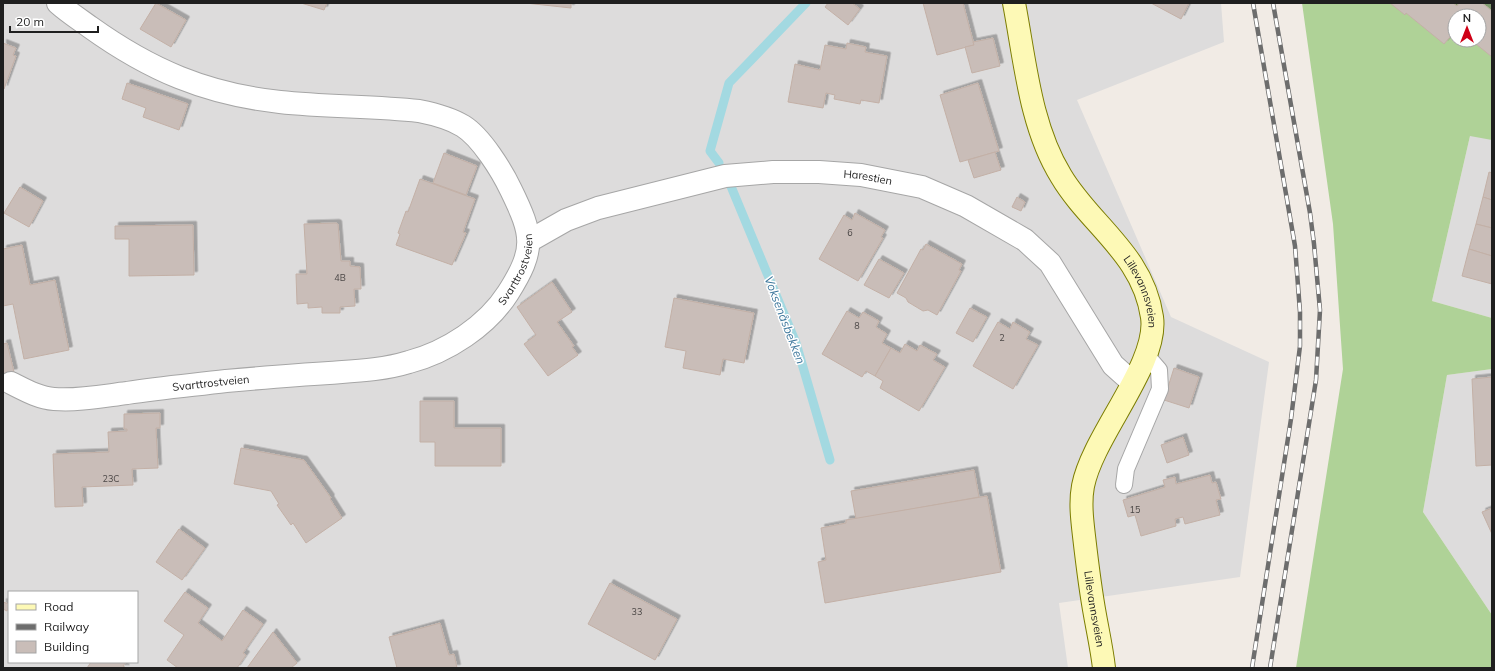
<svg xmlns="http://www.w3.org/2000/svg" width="1495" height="671" font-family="Mulish,sans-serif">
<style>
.residential{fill:#dddcdc;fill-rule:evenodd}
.forest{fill:#afd297;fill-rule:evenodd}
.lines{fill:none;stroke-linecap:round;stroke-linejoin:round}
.stream{stroke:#a3d9e1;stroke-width:9}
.building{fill:#c9bdb8;stroke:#c3b0a6;filter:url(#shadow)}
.lane-casing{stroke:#a6a6a6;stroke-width:18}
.street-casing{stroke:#a6a6a6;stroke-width:24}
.secondary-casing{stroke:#7c7d00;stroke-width:24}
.lane{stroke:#fff;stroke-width:16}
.street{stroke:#fff;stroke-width:22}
.secondary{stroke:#fdf9b6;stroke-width:22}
.rail-casing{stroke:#6d6d6d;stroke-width:4.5}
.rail{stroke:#fff;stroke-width:3;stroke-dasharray:9;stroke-linecap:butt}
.labels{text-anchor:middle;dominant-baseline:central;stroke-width:3;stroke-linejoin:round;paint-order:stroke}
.number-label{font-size:9px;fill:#4a4645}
.street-label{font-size:11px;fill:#1f1f1f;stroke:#fff}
.water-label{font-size:12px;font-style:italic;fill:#3d779c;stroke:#fff}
</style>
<defs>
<filter id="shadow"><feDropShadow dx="3.5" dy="-3.5" stdDeviation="0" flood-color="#0004"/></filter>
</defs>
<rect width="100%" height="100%" fill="#f1ebe5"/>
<!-- residential -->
<g class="residential">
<path d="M3 3H1221L1224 42 1077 100 1171 317 1269 362 1240 577 1059 603 1068 668H3ZM9 592H137V662H9Z"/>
<path d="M1371 3H1492V318L1432 301 1470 136ZM1455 16H1479V40H1455Z"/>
<path d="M1492 369V615L1423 512 1447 375Z"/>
</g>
<!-- forest -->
<path class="forest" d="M1302 3H1492V140L1470 136 1432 301 1492 318V369L1447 375 1423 512 1492 615V668H1296L1343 369 1333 224ZM1455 16H1479V40H1455Z"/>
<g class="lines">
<!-- stream -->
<g class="stream">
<path d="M719 163 710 151 729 83 806 3"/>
<path d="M730 184 796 343 830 460"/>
</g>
</g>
<!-- building -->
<g class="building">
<path d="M156 3 186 20 171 47 140 29Z"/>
<path d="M301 3H327L324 10Z"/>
<path d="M525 3H571V8Z"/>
<path d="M828 3H852L860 9 848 25 825 7Z"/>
<path d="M923 3H963L974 45 937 55Z"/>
<path d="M1151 3H1189L1181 19Z"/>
<path d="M1390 3H1453L1457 6 1459 3H1482L1492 11V57L1471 40H1479V16H1455V31L1444 44 1406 13 1405 15Z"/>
<path d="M993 38 1000 66 972 73 965 47 974 45 973 42Z"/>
<path d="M3 43 16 48 13 55 16 56 4 89Z"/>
<path d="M847 43 866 47 865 52 887 56 879 103 861 100 860 104 834 99 835 95 826 93 823 108 788 102 795 64 820 70 825 45 846 49Z"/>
<path d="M127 83 188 104 179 130 143 117 146 108 122 99Z"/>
<path d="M978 83 999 151 960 162 940 95Z"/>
<path d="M995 152 1001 170 974 178 968 160Z"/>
<path d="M444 153 477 166 466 195 433 183Z"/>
<path d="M1489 172 1492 173V200L1483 197Z"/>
<path d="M420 179 475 199 463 232 466 233 452 265 396 245 400 234 398 233 406 211 408 212Z"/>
<path d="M20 187 43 201 29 227 4 213Z"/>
<path d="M1017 197 1025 202 1021 211 1012 207Z"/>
<path d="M1483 197 1492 200V228L1476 224Z"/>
<path d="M855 213 885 230 881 237 883 238 858 281 819 259 844 215 852 220Z"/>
<path d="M336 223 338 224 341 261H350V266L360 267 361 289H354L355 306 340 307V313H322V307L308 308V303L297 304 296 274H307L304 224Z"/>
<path d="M1476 224 1492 228V256L1469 249Z"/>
<path d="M193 225 194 275 129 276V239H115V226Z"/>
<path d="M926 244 962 264 959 270 961 271 937 315 928 310 923 311 908 302 906 298 897 293 921 249 923 250Z"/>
<path d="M22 245 30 285 55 280 69 350 24 359 13 304 3 306V249Z"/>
<path d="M1469 249 1492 256V284L1462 276Z"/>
<path d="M879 259 904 273 889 298 864 285Z"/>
<path d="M552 282 572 312 557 322 574 346 572 347 578 355 548 376 524 344 536 335 517 307Z"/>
<path d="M674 298 754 313 744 363 723 359 720 375 683 368 686 351 665 347Z"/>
<path d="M970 308 987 317 973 342 956 333Z"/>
<path d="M847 311 859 318 863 312 879 321 876 327 887 334 882 343 891 348 875 376 866 371 862 377 822 354Z"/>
<path d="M998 322 1010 329 1013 322 1030 332 1026 339 1038 345 1013 389 973 366Z"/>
<path d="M7 343 14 372 3 374V344Z"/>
<path d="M905 344 917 351 920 345 937 354 933 360 945 367 919 411 880 388 883 381 875 376 891 348 900 353Z"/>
<path d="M1174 368 1199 377 1189 408 1164 400Z"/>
<path d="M1492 377V465L1476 466 1472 379Z"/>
<path d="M420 401H454V428H501V466H435V442H420Z"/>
<path d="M160 413V428H156L158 468 132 469 133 485 82 487 83 506 55 507 53 454 109 452 108 432 127 431V429H124V414Z"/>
<path d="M1183 437 1189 455 1167 463 1161 445Z"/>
<path d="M241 448 304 460 331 498 330 499 342 518 306 543 293 523 291 525 277 505 279 504 271 491 234 484Z"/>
<path d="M974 470 979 497 856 519 851 491Z"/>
<path d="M1210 475 1212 483 1216 482 1221 499 1216 500 1220 515 1185 524 1183 517 1175 519 1176 526 1141 536 1135 515 1128 517 1123 500 1165 487 1163 480 1175 477 1176 484Z"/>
<path d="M987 496 1001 572 825 603 818 562 826 560 821 528 846 523V520Z"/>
<path d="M1492 508V534L1482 512Z"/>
<path d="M179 529 205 548 182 580 156 562Z"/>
<path d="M610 583 677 619 655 660 588 624Z"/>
<path d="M185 592 208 608 198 623 222 641 243 610 263 624 243 653 246 655 237 668H178L167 660 184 635 164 621Z"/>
<path d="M3 602 9 604 7 611 3 609Z"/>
<path d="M440 623 449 655 454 654 457 668H397L389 637Z"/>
<path d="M273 632 297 663 291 668H247Z"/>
<path d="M91 662H126L123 666 126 668H87Z"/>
</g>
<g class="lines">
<defs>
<path id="lane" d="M1124 485 1126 469 1160 389 1159 370 1146 355"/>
<g id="street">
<path id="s1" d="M529 241 566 220 598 208 725 176 773 172H819L861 175 922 187 966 206 1025 240 1050 263 1113 365 1132 382"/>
<path id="s2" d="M11 383C25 390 39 398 54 399 78 401 103 396 127 393 160 388 193 385 226 381 260 378 295 375 329 373 356 371 383 370 409 362 447 352 487 326 508 293 536 249 533 235 511 190 502 171 481 137 463 126 450 118 434 114 419 111 373 106 326 107 280 102 206 94 150 70 90 27 79 19 68 12 58 3"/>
</g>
<g id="secondary">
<path id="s3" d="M1014 3C1025 60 1030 126 1061 176 1090 225 1143 254 1152 317 1159 364 1093 435 1083 486 1080 502 1082 519 1084 536 1087 562 1090 588 1095 615 1098 632 1102 650 1104 668"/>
</g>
</defs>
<!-- lane casing -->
<use href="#lane" class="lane-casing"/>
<!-- street casing -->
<use href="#street" class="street-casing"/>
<!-- secondary casing -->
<use href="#secondary" class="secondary-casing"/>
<!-- lane -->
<use href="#lane" class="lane"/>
<!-- street -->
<use href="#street" class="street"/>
<!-- secondary -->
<use href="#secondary" class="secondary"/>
<defs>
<g id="rail">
<path d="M1252 668 1291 419 1300 346V312L1295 246 1253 3"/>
<path d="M1270 668 1316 380 1320 310 1314 244 1310 213 1273 3"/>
</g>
</defs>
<!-- rail casing -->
<use href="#rail" class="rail-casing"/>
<!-- rail -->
<use href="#rail" class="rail"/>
</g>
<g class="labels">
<!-- number labels -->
<g class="number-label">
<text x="850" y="232">6</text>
<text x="340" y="277">4B</text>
<text x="857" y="325">8</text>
<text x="1002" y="337">2</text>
<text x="111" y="478">23C</text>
<text x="1135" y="509">15</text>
<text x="637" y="611">33</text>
</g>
<!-- street labels -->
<g class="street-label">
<text stroke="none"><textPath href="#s1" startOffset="351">Harestien</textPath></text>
<text stroke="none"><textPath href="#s2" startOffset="552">Svarttrostveien</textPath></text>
<text stroke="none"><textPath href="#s3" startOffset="323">Lillevannsveien</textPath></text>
<text stroke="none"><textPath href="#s2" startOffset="204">Svarttrostveien</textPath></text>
<text stroke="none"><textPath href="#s3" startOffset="659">Lillevannsveien</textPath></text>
</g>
<!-- water labels -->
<g class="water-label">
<text transform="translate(785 320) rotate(69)">Voksenåsbekken</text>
</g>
</g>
<!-- border -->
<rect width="1495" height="671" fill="none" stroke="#1f1f1f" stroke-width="8"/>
<!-- legend -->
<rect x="8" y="591" width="130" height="72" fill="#ffffff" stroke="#a5a5a5"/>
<rect x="16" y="604" width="20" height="6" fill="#fdf9b6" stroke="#a5a5a5"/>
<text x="44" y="611" font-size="12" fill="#1f1f1f">Road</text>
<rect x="16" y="624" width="20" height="6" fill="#6d6d6d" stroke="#a5a5a5"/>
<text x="44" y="631" font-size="12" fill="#1f1f1f">Railway</text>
<rect x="16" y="641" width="20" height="12" fill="#c9bdb8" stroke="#a5a5a5"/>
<text x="44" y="651" font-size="12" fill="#1f1f1f">Building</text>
<!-- north arrow -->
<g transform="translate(1467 28)"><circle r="19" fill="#ffffff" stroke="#a5a5a5"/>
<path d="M0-3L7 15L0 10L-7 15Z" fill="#cf0016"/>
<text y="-6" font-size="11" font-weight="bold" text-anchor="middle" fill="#1f1f1f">N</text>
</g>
<!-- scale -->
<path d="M10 26v6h88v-6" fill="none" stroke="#1f1f1f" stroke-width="2"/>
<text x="16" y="26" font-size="12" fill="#1f1f1f" stroke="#ffffff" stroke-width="3" paint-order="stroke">20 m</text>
</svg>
